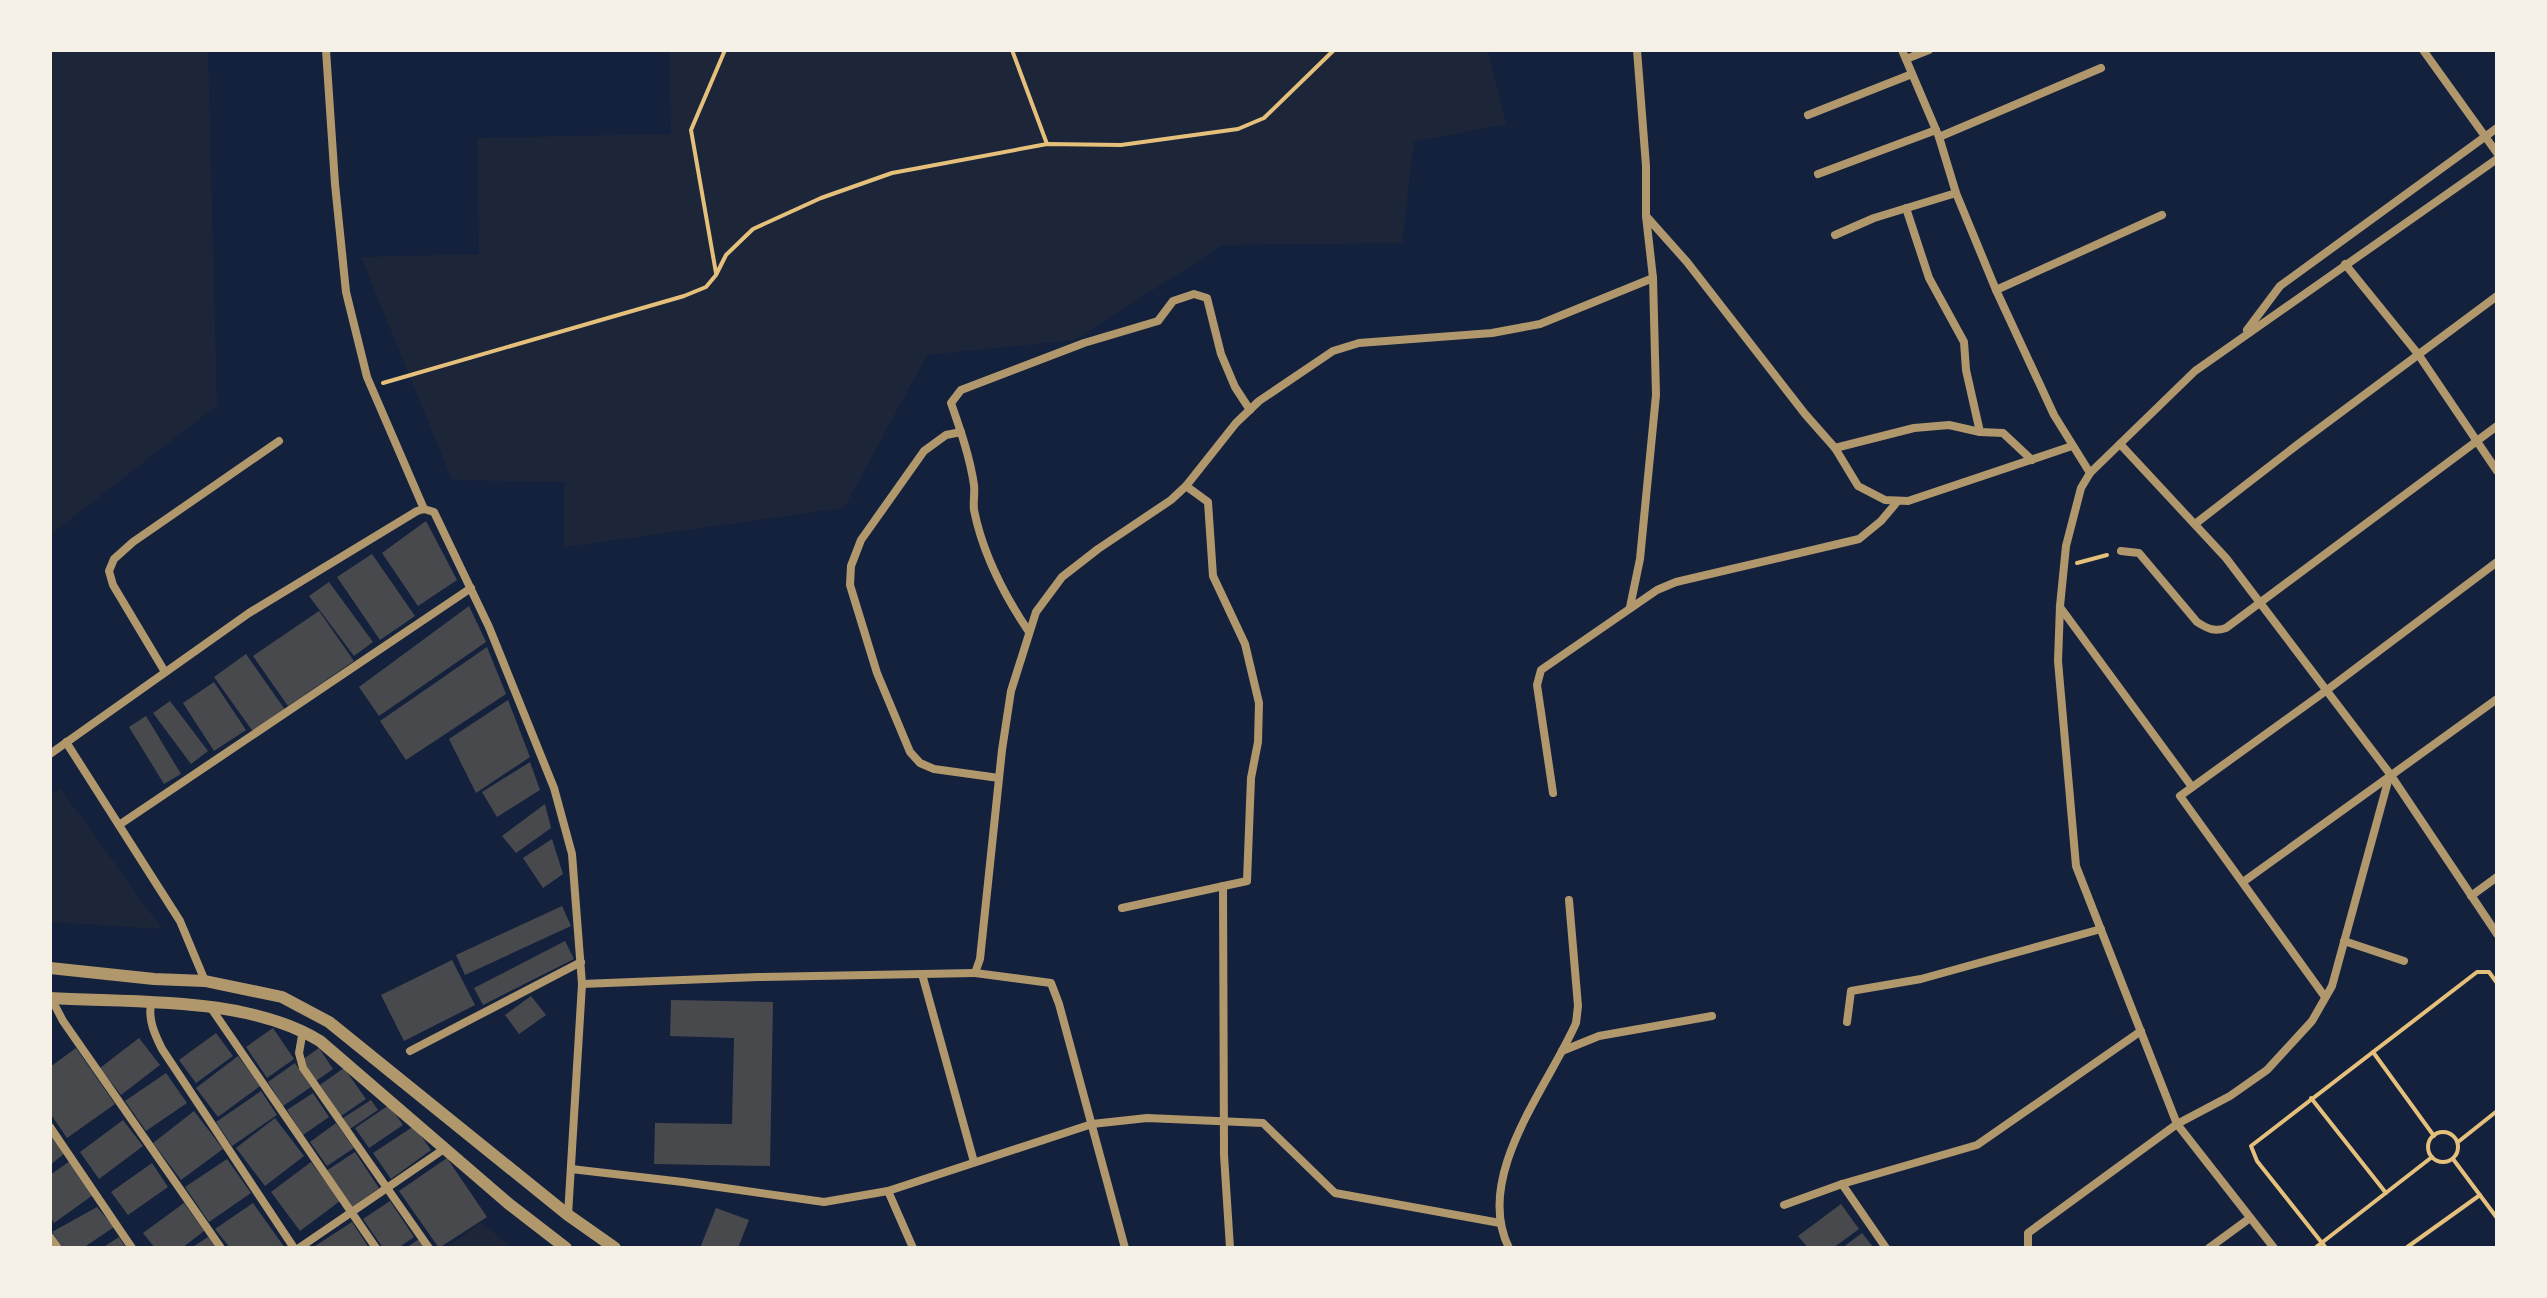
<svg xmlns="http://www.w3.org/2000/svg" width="2547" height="1298" font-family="'Space Grotesk',sans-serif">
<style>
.green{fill:#1d2539}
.building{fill:#48494c}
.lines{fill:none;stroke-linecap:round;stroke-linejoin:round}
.path{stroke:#e5c07b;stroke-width:4}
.minor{stroke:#b1986c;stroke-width:8}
.tertiary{stroke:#b1986c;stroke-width:12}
</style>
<rect width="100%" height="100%" fill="#14213d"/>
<!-- green -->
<g class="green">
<path d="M50 50H208L217 405 50 535Z"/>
<path d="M669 50H1488L1506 124 1414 142 1402 243 1223 245 1075 340 927 355 844 508 564 547V482L452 480 361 257 479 254 477 138 671 134Z"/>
<path d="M60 788 162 929 50 922V795Z"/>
<path d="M481 1222 512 1248H446Z"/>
</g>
<!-- building -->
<g class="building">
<path d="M426 521 457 580 418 606 382 553Z"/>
<path d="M372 554 415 616 380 640 337 577Z"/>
<path d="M329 582 373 642 354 656 309 596Z"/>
<path d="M469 606 486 642 379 716 359 687Z"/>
<path d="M319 611 354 661 288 706 253 656Z"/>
<path d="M487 647 506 694 406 760 380 721Z"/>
<path d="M246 654 286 711 254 733 214 677Z"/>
<path d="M214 682 246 730 214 751 183 703Z"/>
<path d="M508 700 530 757 476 793 449 739Z"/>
<path d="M170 701 208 751 191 764 153 713Z"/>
<path d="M146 716 181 774 164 784 129 727Z"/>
<path d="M530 762 540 790 497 817 482 792Z"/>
<path d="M545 804 551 828 516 853 502 836Z"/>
<path d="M552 839 563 874 543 888 523 858Z"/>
<path d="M562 906 571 926 465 975 456 955Z"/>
<path d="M565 941 574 959 483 1005 474 988Z"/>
<path d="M452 960 475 1005 404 1041 381 995Z"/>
<path d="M531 996 546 1015 519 1034 505 1015Z"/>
<path d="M671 1000 773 1002 770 1166 654 1164 655 1123 732 1124 734 1038 670 1036Z"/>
<path d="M273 1028 294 1059 267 1078 246 1047Z"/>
<path d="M216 1033 233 1056 196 1083 179 1060Z"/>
<path d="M139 1038 160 1065 121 1095 100 1068Z"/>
<path d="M76 1048 115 1104 67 1138 50 1113V1067Z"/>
<path d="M319 1048 333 1069 316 1081 302 1060Z"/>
<path d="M238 1056 260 1086 218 1117 196 1088Z"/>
<path d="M295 1063 311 1087 283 1106 268 1082Z"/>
<path d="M344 1068 366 1099 341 1116 320 1085Z"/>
<path d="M166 1073 187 1103 146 1131 125 1101Z"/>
<path d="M261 1091 277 1115 232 1146 216 1122Z"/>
<path d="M313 1093 329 1117 303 1135 287 1110Z"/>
<path d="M371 1100 378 1110 350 1129 343 1118Z"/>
<path d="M389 1105 403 1125 369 1148 355 1128Z"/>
<path d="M194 1111 223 1149 181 1180 153 1143Z"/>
<path d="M275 1118 304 1156 265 1186 236 1148Z"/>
<path d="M123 1120 143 1146 99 1179 80 1152Z"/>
<path d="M336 1123 354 1148 327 1166 310 1142Z"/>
<path d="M414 1126 431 1150 391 1179 373 1153Z"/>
<path d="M50 1132 65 1153 50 1165Z"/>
<path d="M355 1152 379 1188 351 1208 326 1171Z"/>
<path d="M447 1158 487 1217 439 1248 399 1191Z"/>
<path d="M227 1159 251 1193 209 1222 185 1187Z"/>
<path d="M70 1161 93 1195 54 1223 50 1217V1175Z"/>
<path d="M311 1162 340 1201 300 1231 271 1192Z"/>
<path d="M152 1163 168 1187 128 1215 111 1192Z"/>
<path d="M390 1201 414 1237 398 1248H383L363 1219Z"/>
<path d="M184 1203 204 1231 182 1248H155L143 1233Z"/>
<path d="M253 1203 285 1248H230L215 1229Z"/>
<path d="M1841 1204 1859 1229 1833 1248H1808L1798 1236Z"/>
<path d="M97 1207 114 1227 83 1248H63L52 1232Z"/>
<path d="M716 1208 749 1220 738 1248H700Z"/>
<path d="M352 1222 369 1248H312Z"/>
<path d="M1862 1233 1874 1248H1842Z"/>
<path d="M119 1237 126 1248H102Z"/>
<path d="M208 1237 216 1248H191Z"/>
<path d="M419 1239 425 1248H406Z"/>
</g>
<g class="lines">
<!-- path -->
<g class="path">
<path d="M1012 50 1047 144"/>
<path d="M716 273 691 130 725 50"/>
<path d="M383 383 684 296 706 287 716 275 726 255 753 229 821 198 892 173 1047 144 1121 145 1238 129 1264 118 1334 50"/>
<path d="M2077 563 2107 555"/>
<path d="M2373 1052 2434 1136"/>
<path d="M2311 1098 2386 1193"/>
<circle cx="2443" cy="1147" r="15"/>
<path d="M2458 1142 2497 1111"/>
<path d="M2453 1159 2497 1218"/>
<path d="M2315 1248 2432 1157"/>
<path d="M2326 1248 2257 1161 2251 1146 2477 972H2489L2497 983"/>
<path d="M2406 1248 2480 1195"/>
</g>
<!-- minor -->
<g class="minor">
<path d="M326 50 335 184 346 292 367 377 424 509"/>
<path d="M1637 50 1646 166V216L1687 262 1805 414 1835 448 1858 486 1885 500 1908 501 2072 446"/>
<path d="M1902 50 1939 137 1956 193 1996 290 2054 415 2090 473"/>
<path d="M2423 50 2497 153"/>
<path d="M1906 59 1929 50"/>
<path d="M1808 115 1912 74"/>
<path d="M1939 137 2101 68"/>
<path d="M1818 174 1936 130"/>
<path d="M1906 208 1929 278 1964 342 1966 370 1980 432 2003 433 2032 460"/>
<path d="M1835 235 1874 218 1956 193"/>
<path d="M2345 264 2418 354 2497 471"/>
<path d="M1996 290 2162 215"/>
<path d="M2247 330 2280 286 2497 128"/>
<path d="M961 432 946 435 924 451 861 540 851 566 850 585 877 673 910 752 920 763 934 769 999 778"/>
<path d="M2120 444 2226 558 2390 774 2497 934"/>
<path d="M1835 448 1914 428 1949 425 1980 432"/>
<path d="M2195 524 2297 445 2497 296"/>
<path d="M2121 551 2139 553 2197 622C2208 629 2214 632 2226 628L2497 426"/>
<path d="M1630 607 1640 559 1656 395 1653 278"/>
<path d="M2060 607 2192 787"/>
<path d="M1029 632C1004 595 983 555 974 510 973 502 975 493 974 485 970 457 960 429 951 403L961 390 1084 343 1158 321 1173 301 1194 294 1207 298 1221 354 1235 387 1250 410"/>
<path d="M165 672 113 585 109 571 114 559 133 542 279 441"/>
<path d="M66 742 180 921 205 981"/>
<path d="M50 754 249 613 417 511 424 509 434 512 489 627 554 788 572 854 582 984 568 1215"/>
<path d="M1553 793 1537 685 1541 670 1657 590 1676 582 1859 539 1881 521 1897 502"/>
<path d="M119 825 471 588"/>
<path d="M2243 882 2497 699"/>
<path d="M1223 886 1224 1155 1230 1248"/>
<path d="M2471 896 2497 877"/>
<path d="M1122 908 1247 881 1251 778 1258 742 1259 703 1245 644 1213 576 1208 502 1186 486"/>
<path d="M2344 941 2404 961"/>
<path d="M922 974 974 1162"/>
<path d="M582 984 758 977 975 973"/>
<path d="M2325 997 2180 796 2327 690 2497 562"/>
<path d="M51 998 63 1021 221 1248"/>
<path d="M151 1004C148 1020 155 1035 162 1049L294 1248"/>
<path d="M211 1008 376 1248"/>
<path d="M1847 1022 1851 991 1921 979 2101 929"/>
<path d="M303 1030 299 1053 303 1068 429 1248"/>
<path d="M410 1051 581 962"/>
<path d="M1562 1051 1599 1036 1712 1016"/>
<path d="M50 1127 132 1248"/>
<path d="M571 1169 683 1182 824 1202 888 1191 1092 1124 1147 1118 1263 1123 1335 1193 1500 1223"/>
<path d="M1842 1184 1886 1248"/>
<path d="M888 1191 913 1248"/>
<path d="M1784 1205 1842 1184 1977 1145 2141 1031"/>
<path d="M50 1237 58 1248"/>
<path d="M299 1248 444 1149"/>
<path d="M1125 1248 1059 1004 1051 983 975 973 980 959 1002 750 1011 691 1036 612 1062 577 1098 549 1171 500 1186 486 1236 423 1259 401 1333 351 1359 343 1492 333 1540 324 1653 278 1646 216"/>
<path d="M1509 1248C1473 1176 1548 1087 1576 1023L1578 1006 1569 900"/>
<path d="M2028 1248V1233L2177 1124 2230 1096 2267 1070 2312 1021 2332 986 2390 774"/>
<path d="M2209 1248 2250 1218"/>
<path d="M2274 1248 2177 1124 2076 866 2058 661 2060 606 2066 546 2081 488 2090 473 2195 371 2497 159"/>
</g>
<!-- tertiary -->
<g class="tertiary">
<path d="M50 968 154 979 205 981 282 997 329 1022 568 1215 615 1248"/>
<path d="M50 998C134 1003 247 996 320 1041L509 1204 566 1248"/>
</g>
</g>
<!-- border -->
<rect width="2547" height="1298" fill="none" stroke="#f6f1e7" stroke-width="104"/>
</svg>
